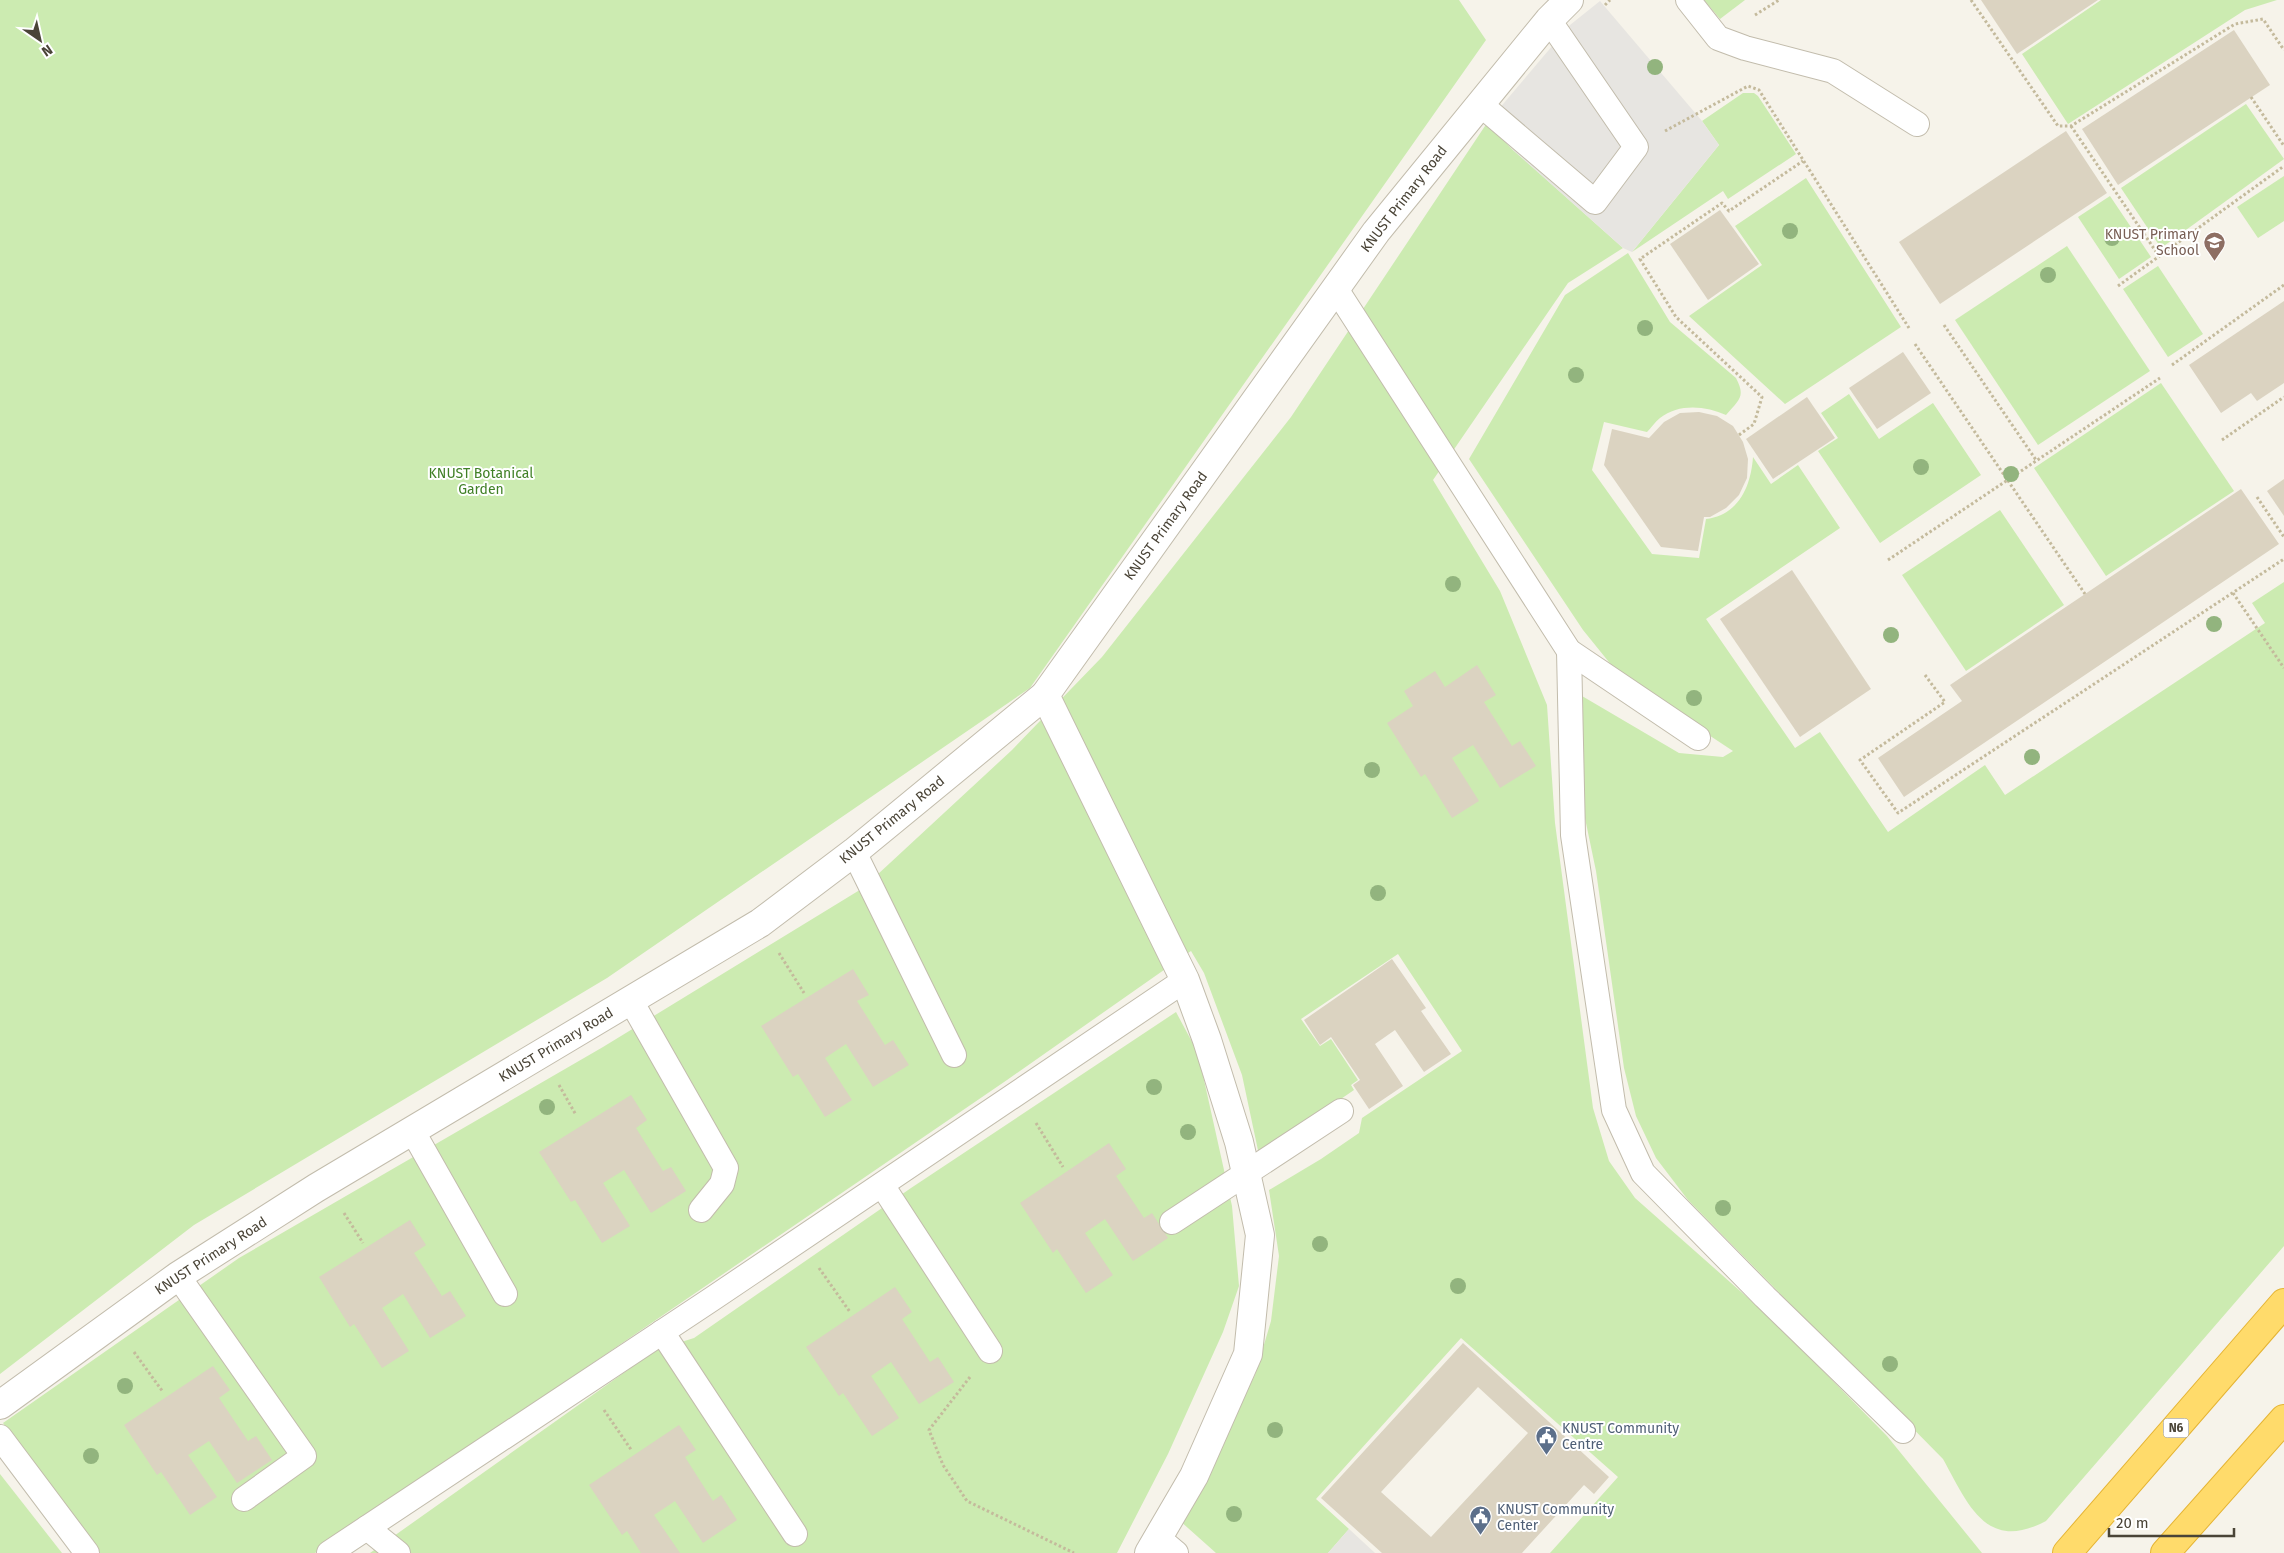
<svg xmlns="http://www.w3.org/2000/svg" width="2284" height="1553" font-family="'Fira Sans',sans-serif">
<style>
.green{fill:#ccebb1}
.parking{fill:#e7e5e1}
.building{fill:#dbd3c1;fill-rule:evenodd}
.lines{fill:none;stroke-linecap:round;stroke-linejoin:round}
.lane-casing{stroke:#c2bcac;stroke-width:26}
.street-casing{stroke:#c2bcac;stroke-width:30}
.highway-casing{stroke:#e5b434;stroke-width:30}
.path{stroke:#c4ba9c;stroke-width:3;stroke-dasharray:2.5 2.5;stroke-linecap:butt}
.lane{stroke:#fff;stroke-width:24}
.street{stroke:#fff;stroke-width:28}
.highway{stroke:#ffdb6b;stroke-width:28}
.tree{fill:#92b47e}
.labels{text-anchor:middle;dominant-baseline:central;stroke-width:4;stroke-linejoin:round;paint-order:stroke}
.shield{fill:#fff;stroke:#807c73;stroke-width:1}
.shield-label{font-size:12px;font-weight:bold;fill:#4a4437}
.street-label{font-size:14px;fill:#4a4437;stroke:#fff}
.education-label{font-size:14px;fill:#785e54;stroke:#fff;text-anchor:end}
.park-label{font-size:14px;fill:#408026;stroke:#fff}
.service-label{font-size:14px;fill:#4e5e75;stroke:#fff;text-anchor:start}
</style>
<rect width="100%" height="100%" fill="#f6f3ea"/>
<!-- green -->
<g class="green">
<path d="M0 0H1459L1486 40 1030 688 607 978 194 1225 0 1374Z"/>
<path d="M1704 0H1745L1720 19Z"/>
<path d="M2101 0H2277L2245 10 2068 124 2022 54Z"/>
<path d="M1743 93H1754L1758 96 1796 154 1728 199 1723 191 1632 252 1719 145 1702 121Z"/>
<path d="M2246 104 2284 159 2161 248 2121 188Z"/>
<path d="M1487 123 1513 150 1623 248 1568 283 1433 480 1500 591 1547 705 1555 823 1593 1108 1609 1161 1635 1198 1774 1321 1887 1436 1982 1553H1550L1618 1477 1461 1338 1316 1499 1349 1529 1328 1553H1216L1179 1520 1255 1375 1271 1321 1279 1256 1269 1190 1321 1159 1359 1133 1362 1118 1462 1051 1398 954 1301 1019 1320 1046 1331 1039 1358 1080 1351 1085 1354 1090 1259 1155 1242 1075 1204 973 1191 951 1007 1080 315 1553H100L3 1423 239 1258 603 1047 863 888 1012 750 1102 657 1291 417Z"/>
<path d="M2284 176V221L2258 238 2237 207Z"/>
<path d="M1806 178 1901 327 1785 404 1689 316 1762 265 1735 226Z"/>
<path d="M2110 196 2151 257 2119 279 2078 217Z"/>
<path d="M2067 246 2150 371 2038 445 1955 320Z"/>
<path d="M1628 253 1670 322 1736 378C1746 397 1739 400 1726 415 1706 406 1679 403 1660 418 1655 422 1651 428 1647 432L1604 422 1592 470 1652 554 1699 558 1706 519C1739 515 1751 486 1753 457L1771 484 1798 465 1840 528 1706 619 1795 748 1820 732 1888 832 1985 765 2005 795 2265 623 2252 603 2284 582V1246L2046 1521C1986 1553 1968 1504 1943 1459L1688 1200 1656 1158 1636 1116 1624 1068 1596 871 1581 799 1582 696 1679 753 1723 757 1733 751 1621 677 1583 630 1469 459 1565 295Z"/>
<path d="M2158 266 2203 334 2168 357 2123 289Z"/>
<path d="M2161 383 2234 491 2106 576 2034 468Z"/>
<path d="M1849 394 1879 439 1933 403 1981 475 1880 543 1818 451 1838 438 1821 413Z"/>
<path d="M2000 510 2064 605 1966 671 1902 575Z"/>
<path d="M1176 1012 1198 1053 1232 1206 1239 1286 1223 1332 1168 1454 1117 1553H370L656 1350 694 1338 911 1188Z"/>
<path d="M0 1474 62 1553H0Z"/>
</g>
<!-- parking -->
<g class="parking">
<path d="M1600 1 1702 121 1719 145 1632 252 1623 248 1513 150 1487 123 1570 25Z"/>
<path d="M1349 1529 1375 1553H1328Z"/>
</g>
<!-- building -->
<g class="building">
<path d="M1981 0H2098L2017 54Z"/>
<path d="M2234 30 2270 85 2118 185 2082 129Z"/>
<path d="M2066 131 2107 193 1940 304 1899 242Z"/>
<path d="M1720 210 1759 264 1708 300 1670 244Z"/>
<path d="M2284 301V383L2257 401 2251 393 2221 413 2189 365Z"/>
<path d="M1903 352 1931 393 1877 429 1849 388Z"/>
<path d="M1807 397 1835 438 1773 479 1746 439Z"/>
<path d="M1699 412 1717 416 1733 426 1743 442 1748 459 1747 478 1739 495 1726 508 1710 517H1704L1698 551 1661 547 1604 465 1612 429 1649 438 1664 422 1680 413Z"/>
<path d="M2284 479V516L2267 491Z"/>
<path d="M2241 489 2279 544 1904 797 1878 758 1962 701 1950 685Z"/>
<path d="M1792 570 1871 689 1800 737 1720 619Z"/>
<path d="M1477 665 1496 695 1484 702 1512 746 1520 741 1536 766 1500 788 1473 745 1452 758 1479 801 1452 818 1425 774 1421 777 1387 723 1413 706 1404 691 1435 671 1445 687Z"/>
<path d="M1392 959 1426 1008 1421 1011 1451 1054 1424 1072 1395 1030 1375 1044 1403 1086 1369 1109 1353 1085 1360 1080 1331 1037 1320 1045 1304 1020Z"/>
<path d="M853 969 869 995 857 1001 885 1045 893 1040 909 1065 873 1087 846 1044 825 1058 852 1100 825 1117 798 1074 793 1077 761 1026Z"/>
<path d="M631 1095 647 1120 636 1128 663 1171 671 1167 686 1191 651 1213 624 1170 603 1183 630 1226 602 1243 575 1200 571 1202 539 1152Z"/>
<path d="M1109 1143 1126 1169 1116 1176 1144 1218 1152 1213 1168 1238 1133 1261 1105 1219 1085 1233 1113 1275 1086 1293 1057 1249 1053 1253 1020 1203Z"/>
<path d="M410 1220 426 1245 414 1253 442 1296 450 1291 466 1316 430 1338 403 1294 382 1308 409 1351 382 1368 354 1324 350 1327 319 1277Z"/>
<path d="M895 1287 912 1312 902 1319 930 1362 938 1357 954 1382 919 1404 891 1362 871 1376 899 1418 872 1436 843 1393 839 1396 806 1347Z"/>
<path d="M1463 1343 1609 1477 1594 1494 1584 1485 1522 1553H1382L1321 1498ZM1478 1387 1528 1433 1431 1537 1381 1492Z"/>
<path d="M213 1366 230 1390 219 1398 248 1441 256 1436 272 1460 237 1483 209 1441 188 1455 217 1497 190 1515 161 1472 157 1475 124 1425Z"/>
<path d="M679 1425 696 1450 685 1457 713 1501 721 1495 737 1520 703 1543 675 1501 654 1515 680 1553H641L627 1531 622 1535 589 1485Z"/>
</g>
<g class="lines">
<defs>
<g id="lane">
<path d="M1688 0 1718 38 1745 48 1833 71 1917 124"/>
<path d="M1480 104 1595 202 1636 147 1549 20"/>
<path d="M1336 289 1569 651 1698 738"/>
<path d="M1569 651 1573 835 1614 1110 1643 1173 1765 1297 1903 1431"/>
<path d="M854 852 954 1055"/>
<path d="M631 1001 726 1168 722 1184 701 1210"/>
<path d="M412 1130 505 1294"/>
<path d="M882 1185 990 1351"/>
<path d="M1172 1222 1341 1111"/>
<path d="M178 1276 304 1456 244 1499"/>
<path d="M662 1332 795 1534"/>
<path d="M0 1437 87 1553"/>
<path d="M367 1528 398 1553"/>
<path d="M1157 1537 1176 1553"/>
<path d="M329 1553 712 1299 1185 980"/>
</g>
<g id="street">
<path d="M1045 695 1185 980 1207 1040 1239 1142 1260 1235 1248 1354 1194 1476 1149 1553"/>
<path d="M0 1405 178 1276 316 1188 760 923 854 852 1045 695 1376 232 1549 20 1569 0"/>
</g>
<g id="highway">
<path d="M2067 1553 2284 1303"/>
<path d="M2165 1553 2284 1419"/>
</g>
</defs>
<!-- lane casing -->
<use href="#lane" class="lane-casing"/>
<!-- street casing -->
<use href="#street" class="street-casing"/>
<!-- highway casing -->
<use href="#highway" class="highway-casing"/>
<!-- path -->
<g class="path">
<path d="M1971 0 2058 126H2071L2235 24 2263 19 2284 50"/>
<path d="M1605 5 1610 0"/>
<path d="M1755 15 1779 0"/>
<path d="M2251 97 2284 146"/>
<path d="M2071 126 2159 256"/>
<path d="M1665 131 1748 86 1759 90 1909 328"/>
<path d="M2118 286 2284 166"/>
<path d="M1944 325 2036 460"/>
<path d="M1915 344 2085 594"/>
<path d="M2172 365 2284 285"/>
<path d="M1739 435 1754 424 1762 397 1676 317 1640 259 1722 203 1729 211 1803 161"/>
<path d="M2222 440 2284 397"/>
<path d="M2257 497 2284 537"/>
<path d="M1888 560 2160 378"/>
<path d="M2233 593 2284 668"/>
<path d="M1925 675 1945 702 1860 760 1898 813 2284 559"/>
<path d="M779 953 804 993"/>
<path d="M559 1085 576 1115"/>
<path d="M1036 1123 1063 1167"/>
<path d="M344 1213 363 1243"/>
<path d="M819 1268 850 1312"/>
<path d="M134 1352 163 1392"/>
<path d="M970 1377 929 1430 943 1465 967 1501 1074 1553"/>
<path d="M604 1410 632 1451"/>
</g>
<!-- lane -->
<use href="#lane" class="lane"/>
<!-- street -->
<use href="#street" class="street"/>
<!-- highway -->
<use href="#highway" class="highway"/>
</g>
<!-- trees -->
<g class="tree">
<circle cx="1655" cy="67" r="8"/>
<circle cx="1790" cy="231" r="8"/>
<circle cx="2112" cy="238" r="8"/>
<circle cx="2048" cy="275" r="8"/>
<circle cx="1645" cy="328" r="8"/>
<circle cx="1576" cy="375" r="8"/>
<circle cx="1921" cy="467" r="8"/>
<circle cx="2011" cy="474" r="8"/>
<circle cx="1453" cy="584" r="8"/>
<circle cx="2214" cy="624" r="8"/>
<circle cx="1891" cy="635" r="8"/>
<circle cx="1694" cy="698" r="8"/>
<circle cx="2032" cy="757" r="8"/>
<circle cx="1372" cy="770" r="8"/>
<circle cx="1378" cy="893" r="8"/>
<circle cx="1154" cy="1087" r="8"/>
<circle cx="547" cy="1107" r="8"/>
<circle cx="1188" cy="1132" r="8"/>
<circle cx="1723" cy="1208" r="8"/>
<circle cx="1320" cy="1244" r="8"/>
<circle cx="1458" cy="1286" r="8"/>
<circle cx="1890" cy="1364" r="8"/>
<circle cx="125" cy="1386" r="8"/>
<circle cx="1275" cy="1430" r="8"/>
<circle cx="91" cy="1456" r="8"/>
<circle cx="1234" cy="1514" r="8"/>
</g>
<!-- icons -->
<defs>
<symbol id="school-pin" viewBox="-11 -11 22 30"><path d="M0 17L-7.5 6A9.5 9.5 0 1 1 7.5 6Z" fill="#8d6e63" stroke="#fff"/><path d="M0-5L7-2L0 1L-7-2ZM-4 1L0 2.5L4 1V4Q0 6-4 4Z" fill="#fff"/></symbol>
<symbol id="civic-pin" viewBox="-11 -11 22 30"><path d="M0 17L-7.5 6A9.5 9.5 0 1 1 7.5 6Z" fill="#5c6f8a" stroke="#fff"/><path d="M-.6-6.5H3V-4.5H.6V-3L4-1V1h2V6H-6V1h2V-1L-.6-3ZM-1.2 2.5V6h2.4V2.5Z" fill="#fff"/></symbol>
</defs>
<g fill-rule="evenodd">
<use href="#school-pin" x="2202" y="230" width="25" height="34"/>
<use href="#civic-pin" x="1534" y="1424" width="25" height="34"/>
<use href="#civic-pin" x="1468" y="1504" width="25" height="34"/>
</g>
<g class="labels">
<!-- shield labels -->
<rect class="shield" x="2163.5" y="1418.5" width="25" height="19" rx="4"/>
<g class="shield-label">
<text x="2176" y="1428">N6</text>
</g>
<!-- street labels -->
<g class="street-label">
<text transform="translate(1404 199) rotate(-52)">KNUST Primary Road</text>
<text transform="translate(1166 526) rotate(-54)">KNUST Primary Road</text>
<text transform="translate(892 820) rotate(-39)">KNUST Primary Road</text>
<text transform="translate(556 1045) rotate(-31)">KNUST Primary Road</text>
<text transform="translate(211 1256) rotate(-33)">KNUST Primary Road</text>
</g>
<!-- education labels -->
<g class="education-label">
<text x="2199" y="234">KNUST Primary<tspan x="2199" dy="16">School</tspan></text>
</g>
<!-- park labels -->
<g class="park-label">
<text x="481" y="473">KNUST Botanical<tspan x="481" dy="16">Garden</tspan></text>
</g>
<!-- service labels -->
<g class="service-label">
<text x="1562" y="1428">KNUST Community<tspan x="1562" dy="16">Centre</tspan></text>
<text x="1497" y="1509">KNUST Community<tspan x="1497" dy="16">Center</tspan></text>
</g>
</g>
<!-- north arrow -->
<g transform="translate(40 40) rotate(146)" stroke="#ffffff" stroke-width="4" paint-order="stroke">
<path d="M0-4L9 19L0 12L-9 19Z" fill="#4a4437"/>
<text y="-8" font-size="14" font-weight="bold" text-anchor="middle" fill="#4a4437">N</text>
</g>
<!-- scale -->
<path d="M2109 1528v8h125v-8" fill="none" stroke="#4a4437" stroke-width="2.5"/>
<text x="2116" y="1528" font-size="15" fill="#4a4437" stroke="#ffffff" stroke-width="4" paint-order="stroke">20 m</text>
</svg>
